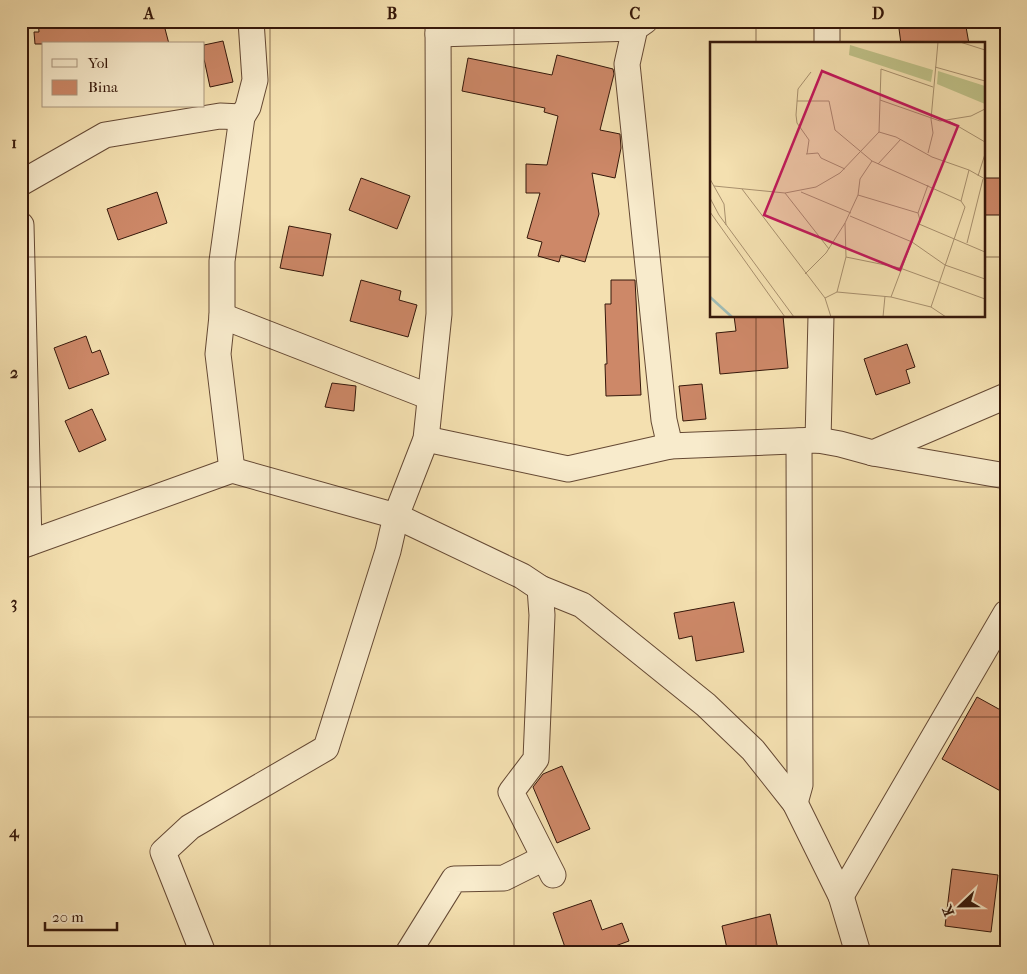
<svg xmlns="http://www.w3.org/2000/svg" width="1027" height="974" font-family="'IM FELL French Canon',serif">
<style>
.building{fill:#cd8868;stroke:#35170a}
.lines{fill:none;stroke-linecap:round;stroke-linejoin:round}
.street-casing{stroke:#654934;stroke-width:27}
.street{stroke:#f8ebcc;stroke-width:25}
.grid{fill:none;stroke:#35170a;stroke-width:1;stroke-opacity:0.55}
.inset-river{fill:none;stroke:#9fbbb5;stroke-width:2.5}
.inset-road{fill:none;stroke:#a8906e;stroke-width:1}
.view{fill:#c2185b;fill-opacity:0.15;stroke:#c2185b;stroke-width:2.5}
.inset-edge{fill:none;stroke:#35170a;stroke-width:2.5}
.neatline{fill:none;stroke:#35170a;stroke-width:2}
.grid-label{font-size:16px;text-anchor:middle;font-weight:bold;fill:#35170a}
</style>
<rect width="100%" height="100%" fill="#f4e0b0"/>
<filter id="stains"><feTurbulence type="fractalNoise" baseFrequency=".004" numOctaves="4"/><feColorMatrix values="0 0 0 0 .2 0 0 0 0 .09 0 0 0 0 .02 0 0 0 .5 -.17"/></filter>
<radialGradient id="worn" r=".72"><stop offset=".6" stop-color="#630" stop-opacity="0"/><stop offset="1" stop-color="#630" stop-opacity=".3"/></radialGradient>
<!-- building -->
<g class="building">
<path d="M38 21H61L62 28 107 21H163L169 44H35L34 32H39Z"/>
<path d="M898 21H965L969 44H901Z"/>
<path d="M223 41 233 82 210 87 204 59V45Z"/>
<path d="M557 55 613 69 614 74 600 130 620 134 621 148 615 178 592 173 599 214 585 262 561 255 559 262 538 256 542 242 527 238 540 193H526V164L547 165 558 116 544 112 545 108 462 91 468 58 552 75Z"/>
<path d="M361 178 410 196 397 229 349 210Z"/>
<rect x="983" y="178" width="23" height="37"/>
<path d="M157 192 167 223 118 240 107 209Z"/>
<path d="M289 226 331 234 323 276 280 268Z"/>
<path d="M361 280 401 291 399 300 417 305 408 337 350 321Z"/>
<path d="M611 280H635L641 395 606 396 605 364H607L605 304H611Z"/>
<path d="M734 316H783L788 368 720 374 716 333 736 331Z"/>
<path d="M86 336 92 353 100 350 109 374 69 389 54 348Z"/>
<path d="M907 344 915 367 906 370 910 383 876 395 864 359Z"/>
<path d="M332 383 356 386 354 411 325 407Z"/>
<path d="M702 384 706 419 683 421 679 386Z"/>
<path d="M92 409 106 440 79 452 65 421Z"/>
<path d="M734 602 744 652 696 661 692 636 679 639 674 613Z"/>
<path d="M977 697 1006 713V794L942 759Z"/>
<path d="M562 766 590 829 557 843 533 787 543 774Z"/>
<path d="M952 869 998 875 991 932 945 926Z"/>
<path d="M591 900 602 930 622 923 629 941 596 953H567L553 913Z"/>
<path d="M770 914 779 953H728L722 926Z"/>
</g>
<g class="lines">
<defs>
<g id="street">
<path d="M645 21 635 28 627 64 664 420 670 446"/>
<path d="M438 34 635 28"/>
<path d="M827 44V21"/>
<path d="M21 183 105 135 220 116 242 117"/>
<path d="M21 225 29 543"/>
<path d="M222 316 430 397"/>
<path d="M426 439 568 469 670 446 818 440 840 444 873 453 1006 396"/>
<path d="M818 440 821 316"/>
<path d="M873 453 1006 476"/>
<path d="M232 470 218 354 222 316V261L242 117 248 107 255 80 251 21"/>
<path d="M21 546 232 470 396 516 522 576 540 588 582 605 706 705 753 750 795 803 841 896 858 953"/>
<path d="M540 588 542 615 536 759 511 792 553 875"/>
<path d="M795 803 800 785 799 441"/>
<path d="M841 896 1006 613"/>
<path d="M203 953 163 852 190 827 326 748 388 551 396 516 426 439 439 314 438 21"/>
<path d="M408 953 454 879 504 878 544 858"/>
</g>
</defs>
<!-- street casing -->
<use href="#street" class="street-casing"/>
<!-- street -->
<use href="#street" class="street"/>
</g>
<!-- grid -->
<path class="grid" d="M270 21V953M514 21V953M756 21V44M21 257H711M983 257H1006M756 316V953M21 487H1006M21 717H1006"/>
<!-- overview -->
<g transform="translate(710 42)">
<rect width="275" height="275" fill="#f4e0b0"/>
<path d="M140 3 223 28 221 40 139 13ZM228 29 275 44V62L227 42Z" fill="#bfc188"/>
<path class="inset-river" d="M0 255 22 275"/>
<path class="inset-road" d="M250 0 275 8M225 25 275 39M170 58 230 79 261 74 275 67M87 59H119L125 88 162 119 251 159M239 79 275 100M169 90 186 95 222 115 259 128 275 137M218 111 223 91 221 77 228 0M96 112 108 111 111 116 135 127M97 112 99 98 87 81 86 73 88 47 101 30M168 122 191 97M268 134 275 112M0 137 14 162 16 183M4 144 75 151 106 145 130 131 169 90 171 27 223 45M32 147 115 256M91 150 141 171M75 151 119 207M148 153 208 171 210 178 181 255M0 156 9 173 84 275M0 170 75 275M208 171 218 143M140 174 202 200 235 223 275 237M209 182 275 210M257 201 273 137M136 215 190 226 275 257M95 232 116 211 135 181M127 250 181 255 221 265 236 275M221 265 255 165 251 159 259 128M121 275 115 256 127 250 136 215 135 181 148 153 150 137 162 119M173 275 175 254"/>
<path class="view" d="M112 29 248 84 190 228 54 173Z"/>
<rect width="275" height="275" class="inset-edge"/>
</g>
<!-- margin -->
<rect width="1027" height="974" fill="none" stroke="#f4e0b0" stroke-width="55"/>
<!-- legend -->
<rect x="42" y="42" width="162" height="65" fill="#f8ebcc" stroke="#aa967e"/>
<rect x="52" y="59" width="25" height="8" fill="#f8ebcc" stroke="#aa967e"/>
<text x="88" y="68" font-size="15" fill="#35170a">Yol</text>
<rect x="52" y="80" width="25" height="15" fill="#cd8868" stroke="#aa967e"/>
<text x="88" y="92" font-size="15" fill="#35170a">Bina</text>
<!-- north arrow -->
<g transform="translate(960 906) rotate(248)" stroke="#f8ebcc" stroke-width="4" paint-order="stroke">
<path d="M0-4L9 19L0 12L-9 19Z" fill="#35170a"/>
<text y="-8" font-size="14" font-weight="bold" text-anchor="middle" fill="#35170a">K</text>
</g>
<!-- scale -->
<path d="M45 922v8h72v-8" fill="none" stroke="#35170a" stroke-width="2.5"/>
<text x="52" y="922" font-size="15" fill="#35170a" stroke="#f8ebcc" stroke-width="4" paint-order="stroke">20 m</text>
<rect x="28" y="28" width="972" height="918" class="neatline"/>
<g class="grid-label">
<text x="149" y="19">A</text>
<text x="392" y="19">B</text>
<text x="635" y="19">C</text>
<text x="878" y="19">D</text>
<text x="14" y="148">1</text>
<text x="14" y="378">2</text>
<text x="14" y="608">3</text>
<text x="14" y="837">4</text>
</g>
<rect width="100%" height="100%" filter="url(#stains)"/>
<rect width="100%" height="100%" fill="url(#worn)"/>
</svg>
